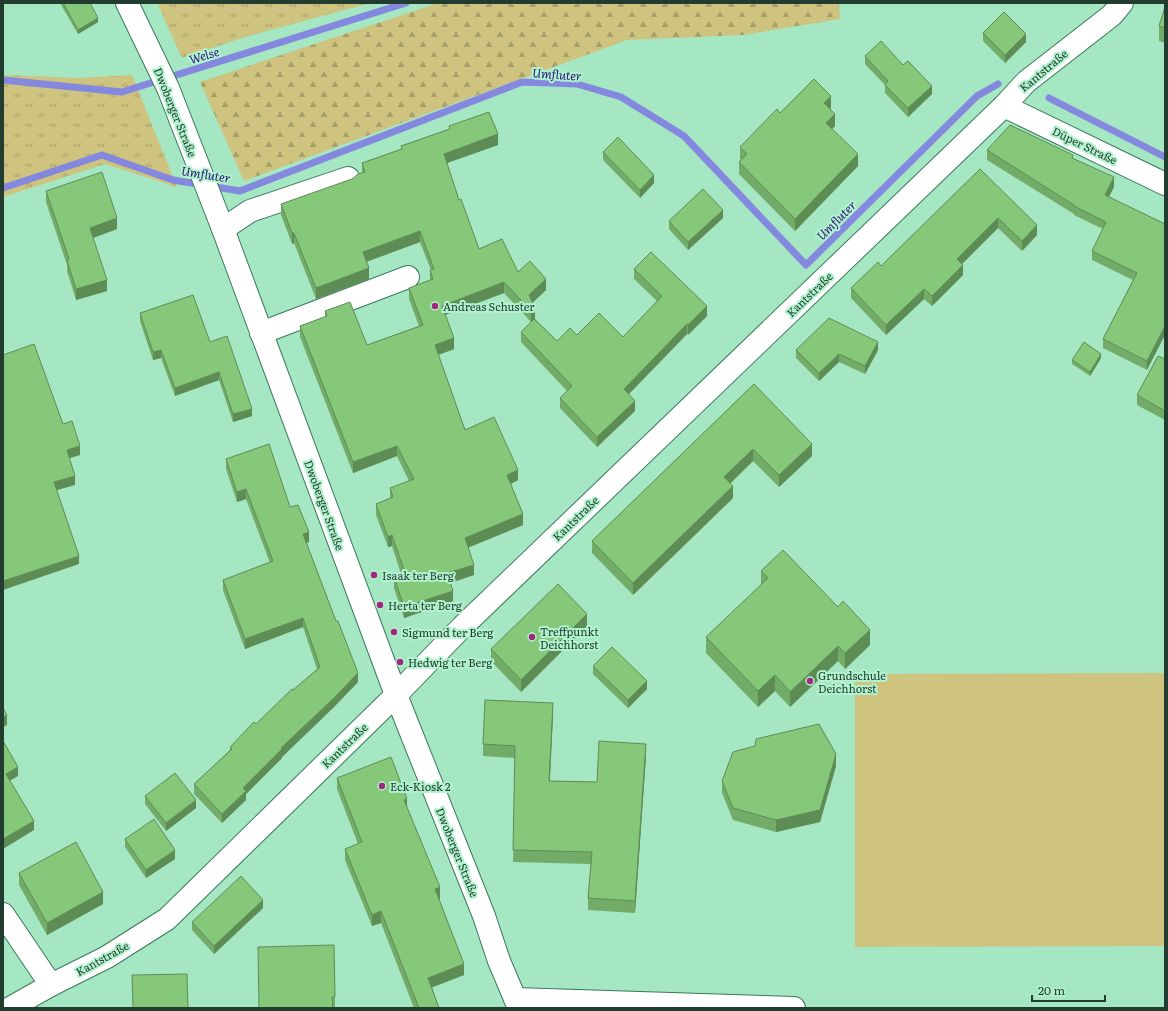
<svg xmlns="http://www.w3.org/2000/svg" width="1168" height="1011" font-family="Literata,serif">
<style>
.grass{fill:url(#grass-tufts)}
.forest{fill:url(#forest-firs)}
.green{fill:#cec37f}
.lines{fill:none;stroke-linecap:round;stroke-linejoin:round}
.stream{stroke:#8488de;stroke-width:7}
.minor-casing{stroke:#3a795a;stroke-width:24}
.minor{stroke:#fff;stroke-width:22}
.wall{fill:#73ac68}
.shaded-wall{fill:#5e8c55}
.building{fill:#86c879;stroke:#5e8c55}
.poi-dot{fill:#a02881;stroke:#b2f3cf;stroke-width:1.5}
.labels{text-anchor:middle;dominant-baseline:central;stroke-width:4;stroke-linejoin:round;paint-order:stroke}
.street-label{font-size:11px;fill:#223c2f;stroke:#b2f3cf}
.poi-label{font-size:11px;fill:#223c2f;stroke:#b2f3cf;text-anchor:start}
.water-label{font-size:12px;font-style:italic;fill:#28147a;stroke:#b2f3cf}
</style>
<defs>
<pattern id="grass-tufts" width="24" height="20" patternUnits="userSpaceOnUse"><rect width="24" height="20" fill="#cec37f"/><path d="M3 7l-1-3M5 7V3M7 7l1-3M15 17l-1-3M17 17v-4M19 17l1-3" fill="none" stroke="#a7a068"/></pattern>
<pattern id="forest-firs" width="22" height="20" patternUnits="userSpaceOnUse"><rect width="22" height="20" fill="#cec37f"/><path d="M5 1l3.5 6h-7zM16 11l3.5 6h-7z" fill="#a7a068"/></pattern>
</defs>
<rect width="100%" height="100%" fill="#a5e6c3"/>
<!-- grass -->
<g class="grass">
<path d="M157 3H370L245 37 182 58Z"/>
<path d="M3 75 78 78 132 75 177 187 105 164 3 197Z"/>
</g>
<!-- forest -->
<path class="forest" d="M438 3H827L839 4 840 19 743 35 627 40 244 181 200 82Z"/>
<!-- green -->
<path class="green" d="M1165 673V946L855 947V674Z"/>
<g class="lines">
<!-- stream -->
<g class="stream">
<path d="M3 80 122 92 406 3"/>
<path d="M1049 98 1165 157"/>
<path d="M3 188 102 155 173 180 240 191 522 82 577 84 621 97 684 136 806 265 977 96 998 84"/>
</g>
<defs>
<g id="minor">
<path d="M127 3 168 88 223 229 396 695 484 916 499 961 519 1008"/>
<path d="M1004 106 1165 184"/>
<path d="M223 229 250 211 348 178"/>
<path d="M261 333 408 277"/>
<path d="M3 914 51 985"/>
<path d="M515 999 794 1008"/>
<path d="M10 1008 51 985 107 957 167 919 396 695 462 627 1004 106 1026 82 1112 15 1122 3"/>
</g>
</defs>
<!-- minor casing -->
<use href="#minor" class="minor-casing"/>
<!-- minor -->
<use href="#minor" class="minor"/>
</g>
<!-- wall -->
<g class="wall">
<path d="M60 3H90L98 22 78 34Z"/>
<path d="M1165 7V43L1159 41V26Z"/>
<path d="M983 33 1026 42 1005 63 983 41Z"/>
<path d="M865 56 932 94 908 117 885 93V85L865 64Z"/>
<path d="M831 108 830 109 835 126 832 129 858 166 795 231 739 174V162L741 160 740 159V147L780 113Z"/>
<path d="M449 126 498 145 447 163 459 200 479 249 546 290 532 303 535 319 557 341 577 335 623 337 657 301 634 279V269L707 316 688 335 687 334 629 394 635 411 597 447 560 408V398L567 391 521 342V332L531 322 504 293 445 315 454 349 438 355 465 430 518 480 510 484 523 525 468 547 474 575 450 583 453 601 404 618 394 588V577L401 574 392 546 388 547 376 515V504L390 499V488L409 481 397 456 353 473 300 337V326L325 317V311L367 345 419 326 409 299V288L430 280V270H431L420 242 366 262 369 279 316 299 294 243 292 244 281 215V204L352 179 362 173V163L401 149V146L449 129Z"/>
<path d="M987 150 1073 158 1114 187 1108 197 1165 224 1147 370 1103 348V339L1133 280 1092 260V251L1103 229 1074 215V214L987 160Z"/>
<path d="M603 152 654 183 640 198 603 160Z"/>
<path d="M980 169 1037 235 1022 251 998 228 962 264 963 275 932 306 924 299 886 335 851 298V288L881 266Z"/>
<path d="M46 191 117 229 93 238 107 291 76 300 67 271V265L46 202Z"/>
<path d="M723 218 688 250 669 229V221Z"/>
<path d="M140 313 210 342 252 416 233 422 219 380 175 396 161 358 153 360 140 321Z"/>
<path d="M796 350H878L865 374 839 362 819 381 796 358Z"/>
<path d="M1101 358 1090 376 1072 364V360Z"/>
<path d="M1165 359V420L1137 405V395Z"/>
<path d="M754 384 812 456 779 487 753 461 730 484 733 498 633 595 592 553V541Z"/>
<path d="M226 459 290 507 309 542 306 543 358 682 334 707 282 757V758L246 794V800L222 823 194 794V784L230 750V747L256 724 317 669 303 627 245 649 223 590V580L270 563 246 499 237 502 226 469Z"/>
<path d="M761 571 870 645 845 669 838 661 790 707 775 691 758 707 706 653V637L761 585Z"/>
<path d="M587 626 521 692 491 661V649Z"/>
<path d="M593 666 647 689 628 708 593 674Z"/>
<path d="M553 715 550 781 597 782 646 756 635 913 588 910V898L591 864 513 862 515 758 483 756V744Z"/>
<path d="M755 746 836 766 820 822 776 832 733 820 722 793V781Z"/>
<path d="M337 778 407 807 440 899H439L464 975 432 987 439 1008H414L381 923 372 926 345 860V849L358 844 337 789Z"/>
<path d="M145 796 196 808 166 831 145 804Z"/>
<path d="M125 839 175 859 146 878 125 847Z"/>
<path d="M19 873 103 904 47 935 19 885Z"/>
<path d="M263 908 214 954 192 930V922Z"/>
<path d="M334 945 335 1007 259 1008Z"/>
</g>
<!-- shaded-wall -->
<g class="shaded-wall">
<path d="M98 18V22L78 34V30Z"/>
<path d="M1026 34V42L1005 63V55Z"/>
<path d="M932 86V94L908 117V108Z"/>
<path d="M831 96V108L824 115V103Z"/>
<path d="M835 114V126L826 135V123Z"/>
<path d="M498 134V145L444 164V154Z"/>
<path d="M858 154V166L795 231V219Z"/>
<path d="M654 175V183L640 198V190Z"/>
<path d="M1114 177V187L1105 205V195Z"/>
<path d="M723 210V218L688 250V242Z"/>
<path d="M117 218V229L90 239V228Z"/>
<path d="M998 218V228L957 269V259Z"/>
<path d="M1037 225V235L1022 251V241Z"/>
<path d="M420 231V242L363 263V252Z"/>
<path d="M292 233H294V243L292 244Z"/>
<path d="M963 265V275L932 306V296Z"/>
<path d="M369 268V279L316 299V288Z"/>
<path d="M546 279V290L529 306V295Z"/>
<path d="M107 280V291L76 300V289Z"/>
<path d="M504 282V293L442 316V306Z"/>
<path d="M924 289V299L886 335V325Z"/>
<path d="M707 306V316L688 335V325Z"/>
<path d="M535 308V319L531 322V311Z"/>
<path d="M687 324V334L624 399V389Z"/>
<path d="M1165 326V335L1147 370V361Z"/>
<path d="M454 338V349L435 356V345Z"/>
<path d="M878 342V350L865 374V366Z"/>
<path d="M161 350V358L153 360V352Z"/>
<path d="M839 354V362L819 381V373Z"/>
<path d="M1101 354V358L1090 376V372Z"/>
<path d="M219 372V380L175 396V388Z"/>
<path d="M635 401V411L597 447V437Z"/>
<path d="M252 409V416L233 422V414Z"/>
<path d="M812 444V456L779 487V475Z"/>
<path d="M80 446V455L67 459V450Z"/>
<path d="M397 446V456L353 473V462Z"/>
<path d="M753 449V461L724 489V477Z"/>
<path d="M518 470V480L507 486V475Z"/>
<path d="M75 476V485L54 491V482Z"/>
<path d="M733 486V498L633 595V583Z"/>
<path d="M246 489V499L237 502V492Z"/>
<path d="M523 514V525L465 549V538Z"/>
<path d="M309 532V542L303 544V534Z"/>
<path d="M392 535V546L388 547V537Z"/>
<path d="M79 556V564L3 590V581Z"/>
<path d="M474 565V575L447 584V573Z"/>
<path d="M453 591V601L404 618V607Z"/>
<path d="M587 614V626L521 692V680Z"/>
<path d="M303 618V627L245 649V639Z"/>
<path d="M870 630V645L845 669V653Z"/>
<path d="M838 646V661L790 707V692Z"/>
<path d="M358 673V682L334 707 282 757V758L246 794V800L222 823V814L243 788 281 748Z"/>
<path d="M775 675V691L758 707V691Z"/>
<path d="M647 681V689L628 708V700Z"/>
<path d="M553 703V715L549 793V781Z"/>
<path d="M7 715V725L3 727V717Z"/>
<path d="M646 744V756L635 913V901Z"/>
<path d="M836 754V766L820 822 776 832V820Z"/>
<path d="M18 767V776L6 783V774Z"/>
<path d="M407 799V810L404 800Z"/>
<path d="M196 800V808L166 831V823Z"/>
<path d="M34 821V830L3 849V839Z"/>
<path d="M175 850V859L146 878V870Z"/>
<path d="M440 887V899L435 900V889Z"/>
<path d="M103 892V904L47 935V923Z"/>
<path d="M263 900V908L214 954V946Z"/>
<path d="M381 911V923L372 926V915Z"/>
<path d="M464 964V975L428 989V978Z"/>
</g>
<!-- building -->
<g class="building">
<path d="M63 3H90L98 18 78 30Z"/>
<path d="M1165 7V28L1159 26Z"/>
<path d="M1004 12 1026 34 1005 55 983 33Z"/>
<path d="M881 41 903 65 908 61 932 86 908 108 885 85 888 81 865 56Z"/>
<path d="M814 79 831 96 824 103 835 114 826 123 858 154 795 219 739 162 747 154 740 147 777 109 780 113Z"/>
<path d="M489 112 498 134 444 154 459 200 461 199 479 249 502 239 518 272 530 261 546 279 529 295 535 308 531 311 504 282 442 306 454 338 435 345 465 430 494 417 518 470 507 475 523 514 465 538 474 565 447 573 453 591 404 607 394 577 405 573 392 535 388 537 376 504 393 497 390 488 414 479 397 446 353 462 300 326 327 316 325 311 350 302 367 345 423 325 409 288 433 279 430 270 434 269 420 231 363 252 369 268 316 288 294 233H292L281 204 352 179 358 174 365 172 362 163 402 149 401 146 450 129 449 126Z"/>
<path d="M1010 125 1073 155 1072 158 1114 177 1105 195 1165 224V326L1147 361 1103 339 1137 273 1092 251 1106 222 1074 206V205L987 150Z"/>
<path d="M618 137 654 175 640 190 603 152Z"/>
<path d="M980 169 1037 225 1022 241 998 218 957 259 963 265 932 296 924 289 886 325 851 288 878 262 881 266Z"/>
<path d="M102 172 117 218 90 228 107 280 76 289 67 260 69 259 46 191Z"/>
<path d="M703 189 723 210 688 242 669 221Z"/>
<path d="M651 252 707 306 688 325 687 324 624 389 635 401 597 437 560 398 572 386 521 332 534 319 557 341 570 328 577 335 599 313 623 337 662 296 634 269Z"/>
<path d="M193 295 210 342 227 336 252 409 233 414 219 372 175 388 161 350 153 352 140 313Z"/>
<path d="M829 318 878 342 865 366 839 354 819 373 796 350Z"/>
<path d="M1084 342 1101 354 1090 372 1072 360Z"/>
<path d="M34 344 63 424 72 421 80 446 67 450 75 476 54 482 79 556 3 581V355Z"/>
<path d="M1158 356 1165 359V411L1137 395Z"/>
<path d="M754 384 812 444 779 475 753 449 724 477 733 486 633 583 592 541Z"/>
<path d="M269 444 290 507 298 505 309 532 303 534 336 621H338L358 673 334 698 281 748 282 749 243 788 246 791 222 814 194 784 232 749 230 747 254 722 256 724 292 689 293 690 320 667 303 618 245 639 223 580 273 561 246 489 237 492 226 459Z"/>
<path d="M783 550 838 607 843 601 870 630 845 653 838 646 790 692 775 675 758 691 706 637 768 578 761 571Z"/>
<path d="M558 584 587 614 521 680 491 649Z"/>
<path d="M612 647 647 681 628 700 593 666Z"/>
<path d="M485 700 553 703 549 781 597 782 599 741 646 744 635 901 588 898 592 852 513 850 515 746 483 744Z"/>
<path d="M3 708 7 715 3 717Z"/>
<path d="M819 724 836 754 820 810 776 820 733 808 722 781 733 752 755 746 756 739Z"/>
<path d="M3 741 18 767 6 774 34 821 3 839Z"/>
<path d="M391 757 407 799 404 800 440 887 435 889 464 964 428 978 439 1008H419L381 911 372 915 345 849 362 842 337 778Z"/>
<path d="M175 773 196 800 166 823 145 796Z"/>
<path d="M154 819 175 850 146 870 125 839Z"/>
<path d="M76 842 103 892 47 923 19 873Z"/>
<path d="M241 876 263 900 214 946 192 922Z"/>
<path d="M334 945 335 997H332L333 1008H259L258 947Z"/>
<path d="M187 974 188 1008H133L132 975Z"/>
</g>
<!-- markers -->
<g class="poi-dot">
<circle cx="435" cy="306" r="4"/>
<circle cx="374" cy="575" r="4"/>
<circle cx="380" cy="605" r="4"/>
<circle cx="394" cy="632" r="4"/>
<circle cx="532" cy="637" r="4"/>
<circle cx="400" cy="662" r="4"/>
<circle cx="810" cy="681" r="4"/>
<circle cx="382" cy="786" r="4"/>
</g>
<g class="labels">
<!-- street labels -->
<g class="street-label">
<text transform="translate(1043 70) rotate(-40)">Kantstraße</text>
<text transform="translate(176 112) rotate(68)">Dwoberger Straße</text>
<text transform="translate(1085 145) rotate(26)">Düper Straße</text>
<text transform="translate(809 294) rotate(-44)">Kantstraße</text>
<text transform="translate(325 505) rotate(70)">Dwoberger Straße</text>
<text transform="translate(575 518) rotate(-44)">Kantstraße</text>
<text transform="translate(344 745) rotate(-44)">Kantstraße</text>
<text transform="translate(458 852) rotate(68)">Dwoberger Straße</text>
<text transform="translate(102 958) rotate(-29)">Kantstraße</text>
</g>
<!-- poi labels -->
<g class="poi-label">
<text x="443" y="306">Andreas Schuster</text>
<text x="382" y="575">Isaak ter Berg</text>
<text x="388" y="605">Herta ter Berg</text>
<text x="540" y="631">Treffpunkt<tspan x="540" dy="13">Deichhorst</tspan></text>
<text x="402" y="632">Sigmund ter Berg</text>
<text x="408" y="662">Hedwig ter Berg</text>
<text x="818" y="675">Grundschule<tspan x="818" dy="13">Deichhorst</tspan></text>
<text x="390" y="786">Eck-Kiosk 2</text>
</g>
<!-- water labels -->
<g class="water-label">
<text transform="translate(204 55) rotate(-17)">Welse</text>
<text transform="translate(557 74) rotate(4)">Umfluter</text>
<text transform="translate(206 174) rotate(9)">Umfluter</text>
<text transform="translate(836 220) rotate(-45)">Umfluter</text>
</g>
</g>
<!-- border -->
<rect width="1168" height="1011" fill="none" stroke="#223c2f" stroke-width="8"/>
<!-- scale -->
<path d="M1032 995v6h73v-6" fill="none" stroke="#223c2f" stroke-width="2"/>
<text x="1038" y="995" font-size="12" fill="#223c2f" stroke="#b2f3cf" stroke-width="3" paint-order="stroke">20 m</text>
</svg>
